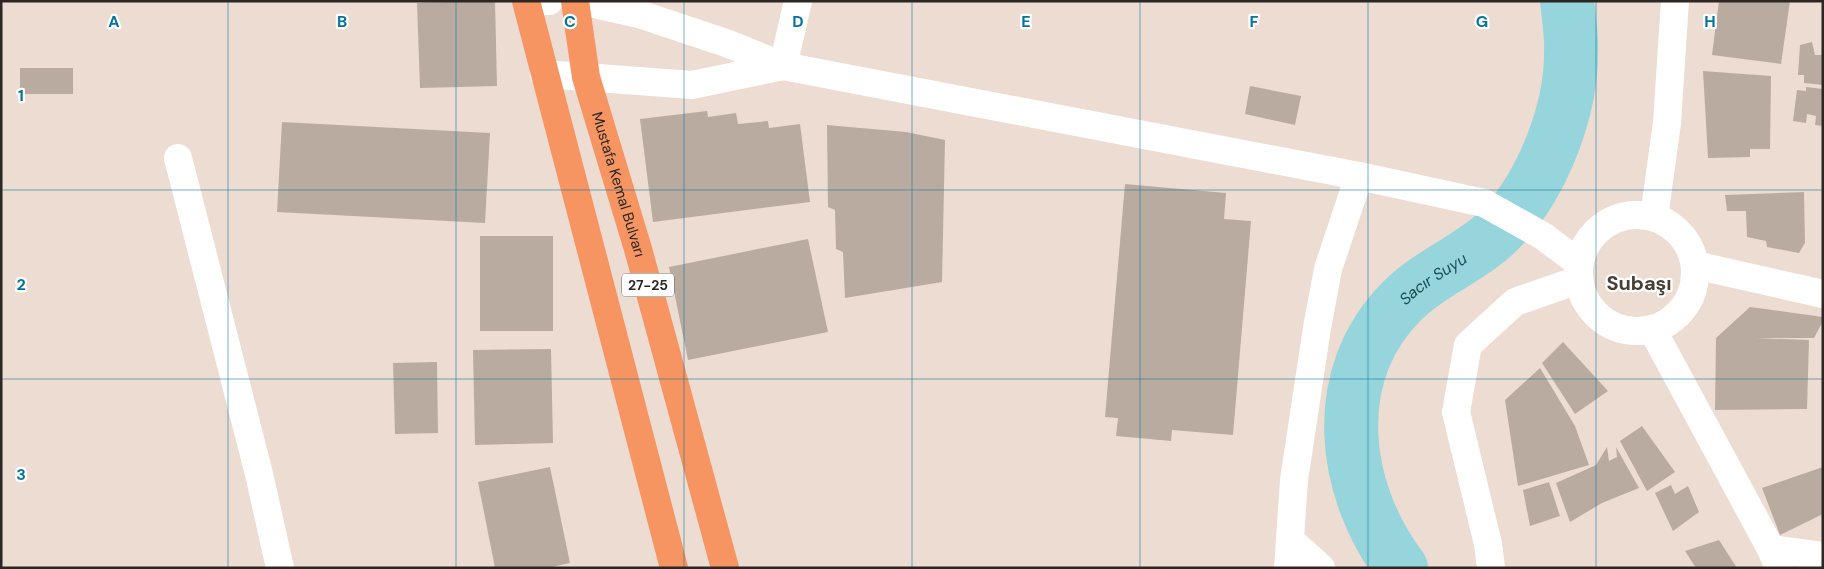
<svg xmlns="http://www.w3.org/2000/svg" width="1824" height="569" font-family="'DM Sans',sans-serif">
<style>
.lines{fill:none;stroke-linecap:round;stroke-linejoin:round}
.river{stroke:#96d5db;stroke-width:54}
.building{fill:#baaba0}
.minor{stroke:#fff;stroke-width:28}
.highway{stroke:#f69462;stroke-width:28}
.grid{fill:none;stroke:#04739e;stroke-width:1;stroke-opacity:0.55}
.labels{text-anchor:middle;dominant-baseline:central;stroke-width:4.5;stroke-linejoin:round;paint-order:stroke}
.shield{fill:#fff;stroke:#6c6865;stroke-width:1}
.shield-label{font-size:14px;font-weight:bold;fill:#2d2723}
.street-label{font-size:15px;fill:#2d2723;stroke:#fff}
.water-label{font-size:16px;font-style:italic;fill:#174f54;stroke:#fff}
.district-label{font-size:20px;font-weight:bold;fill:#4a3d34;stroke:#fff}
.grid-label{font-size:16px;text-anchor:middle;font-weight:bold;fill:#04739e;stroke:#fff;stroke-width:4.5;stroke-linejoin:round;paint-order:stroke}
</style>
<rect width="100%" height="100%" fill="#eddcd2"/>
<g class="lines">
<!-- river -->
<path class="river" id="s1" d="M1401 568C1341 489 1328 375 1402 301 1433 270 1476 257 1505 224 1543 182 1571 111 1571 54 1572 36 1569 19 1567 1"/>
</g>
<!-- building -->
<g class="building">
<path d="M481 1H495L497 86 420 88 417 3Z"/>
<path d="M1719 1H1790L1781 64 1712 55Z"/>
<path d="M1812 42 1815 55H1823V85L1804 83V75H1798L1800 45Z"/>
<rect x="20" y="68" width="53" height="26"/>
<path d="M1703 71 1771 76 1770 149H1750V157L1708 158Z"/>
<path d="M1250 86 1301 96 1295 125 1245 114Z"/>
<path d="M1806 87 1823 89V126L1815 125 1816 116 1807 114 1806 123 1793 121 1797 90 1806 91Z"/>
<path d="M707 111 708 117 736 113 738 124 768 121 769 128 800 124 810 202 653 222 640 119Z"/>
<path d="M282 122 490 133 485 223 277 212Z"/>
<path d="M827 125 906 132 945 140 942 282 845 298 843 252 836 249 835 210 828 207Z"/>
<path d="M1125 184 1226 193 1224 219 1251 221 1233 435 1172 430 1171 441 1116 436 1118 418 1105 417Z"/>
<path d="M1804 192 1805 243 1799 253 1767 247 1766 241 1747 237 1746 211H1727L1725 195Z"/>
<rect x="480" y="236" width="73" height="95"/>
<path d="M808 239 828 332 688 360 669 267Z"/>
<path d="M1750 307 1823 317V321L1814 338H1756L1809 340 1807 409 1715 410 1716 338Z"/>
<path d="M1563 342 1608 391 1575 414 1542 363Z"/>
<path d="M551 349 553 443 475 445 473 350Z"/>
<path d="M437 362 438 433 395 434 393 363Z"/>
<path d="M1540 368 1575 426 1589 465 1518 486 1505 400Z"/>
<path d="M1642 426 1675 472 1647 491 1620 441Z"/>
<path d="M1607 447 1609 461 1617 457 1616 447 1639 488 1602 503 1570 522 1556 483 1596 465Z"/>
<path d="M550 467 570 563 547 568H495L478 482Z"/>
<path d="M1823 467V514L1780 535 1762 488Z"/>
<path d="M1549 482 1560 516 1530 526 1523 490Z"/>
<path d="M1671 485 1675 494 1688 486 1699 512 1673 531 1655 493Z"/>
<path d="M1719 540 1737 568H1696L1685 551Z"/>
</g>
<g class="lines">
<!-- minor -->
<g class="minor">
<path d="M581 1 639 14 726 43 783 66 1359 176 1484 203 1543 236 1579 263"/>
<path d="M527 2 549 1"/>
<path d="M783 66 798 1"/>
<path d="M544 74 692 85 783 66"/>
<path d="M178 158 259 474 280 568"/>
<circle cx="1637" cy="273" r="58"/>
<path d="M1654 217 1667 123 1675 1"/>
<path d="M1695 265 1823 294"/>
<path d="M1652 329 1771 549 1779 568"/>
<path d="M1290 540 1321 568"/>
<path d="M1771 549 1823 556"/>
<path d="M1288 568 1294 480 1317 328 1328 269 1359 176"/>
<path d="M1491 568 1488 544 1456 412 1468 345 1515 302 1578 280"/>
</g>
<!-- highway -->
<g class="highway">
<path d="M526 1 674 568"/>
<path id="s2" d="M575 1 586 77 638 249 725 568"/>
</g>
</g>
<!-- grid -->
<path class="grid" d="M228 1V568M456 1V568M684 1V568M912 1V568M1140 1V568M1368 1V568M1596 1V568M1 190H1823M1 379H1823"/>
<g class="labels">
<!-- shield labels -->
<rect class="shield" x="622" y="273.5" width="52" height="23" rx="4"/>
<g class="shield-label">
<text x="648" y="285">27-25</text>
</g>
<!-- street labels -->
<g class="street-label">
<text stroke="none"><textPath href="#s2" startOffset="189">Mustafa Kemal Bulvarı</textPath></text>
</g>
<!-- water labels -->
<g class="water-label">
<text stroke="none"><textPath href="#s1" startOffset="330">Sacır Suyu</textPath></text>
</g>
<!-- district labels -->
<g class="district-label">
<text x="1639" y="283">Subaşı</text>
</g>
</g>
<g class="grid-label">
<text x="114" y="27">A</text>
<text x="342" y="27">B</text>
<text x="570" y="27">C</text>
<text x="798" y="27">D</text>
<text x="1026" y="27">E</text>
<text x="1254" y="27">F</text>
<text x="1482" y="27">G</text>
<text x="1710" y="27">H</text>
<text x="21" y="101">1</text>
<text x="21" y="290">2</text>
<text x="21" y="480">3</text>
</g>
<!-- border -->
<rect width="1824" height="569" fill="none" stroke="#2d2723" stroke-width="5"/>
</svg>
